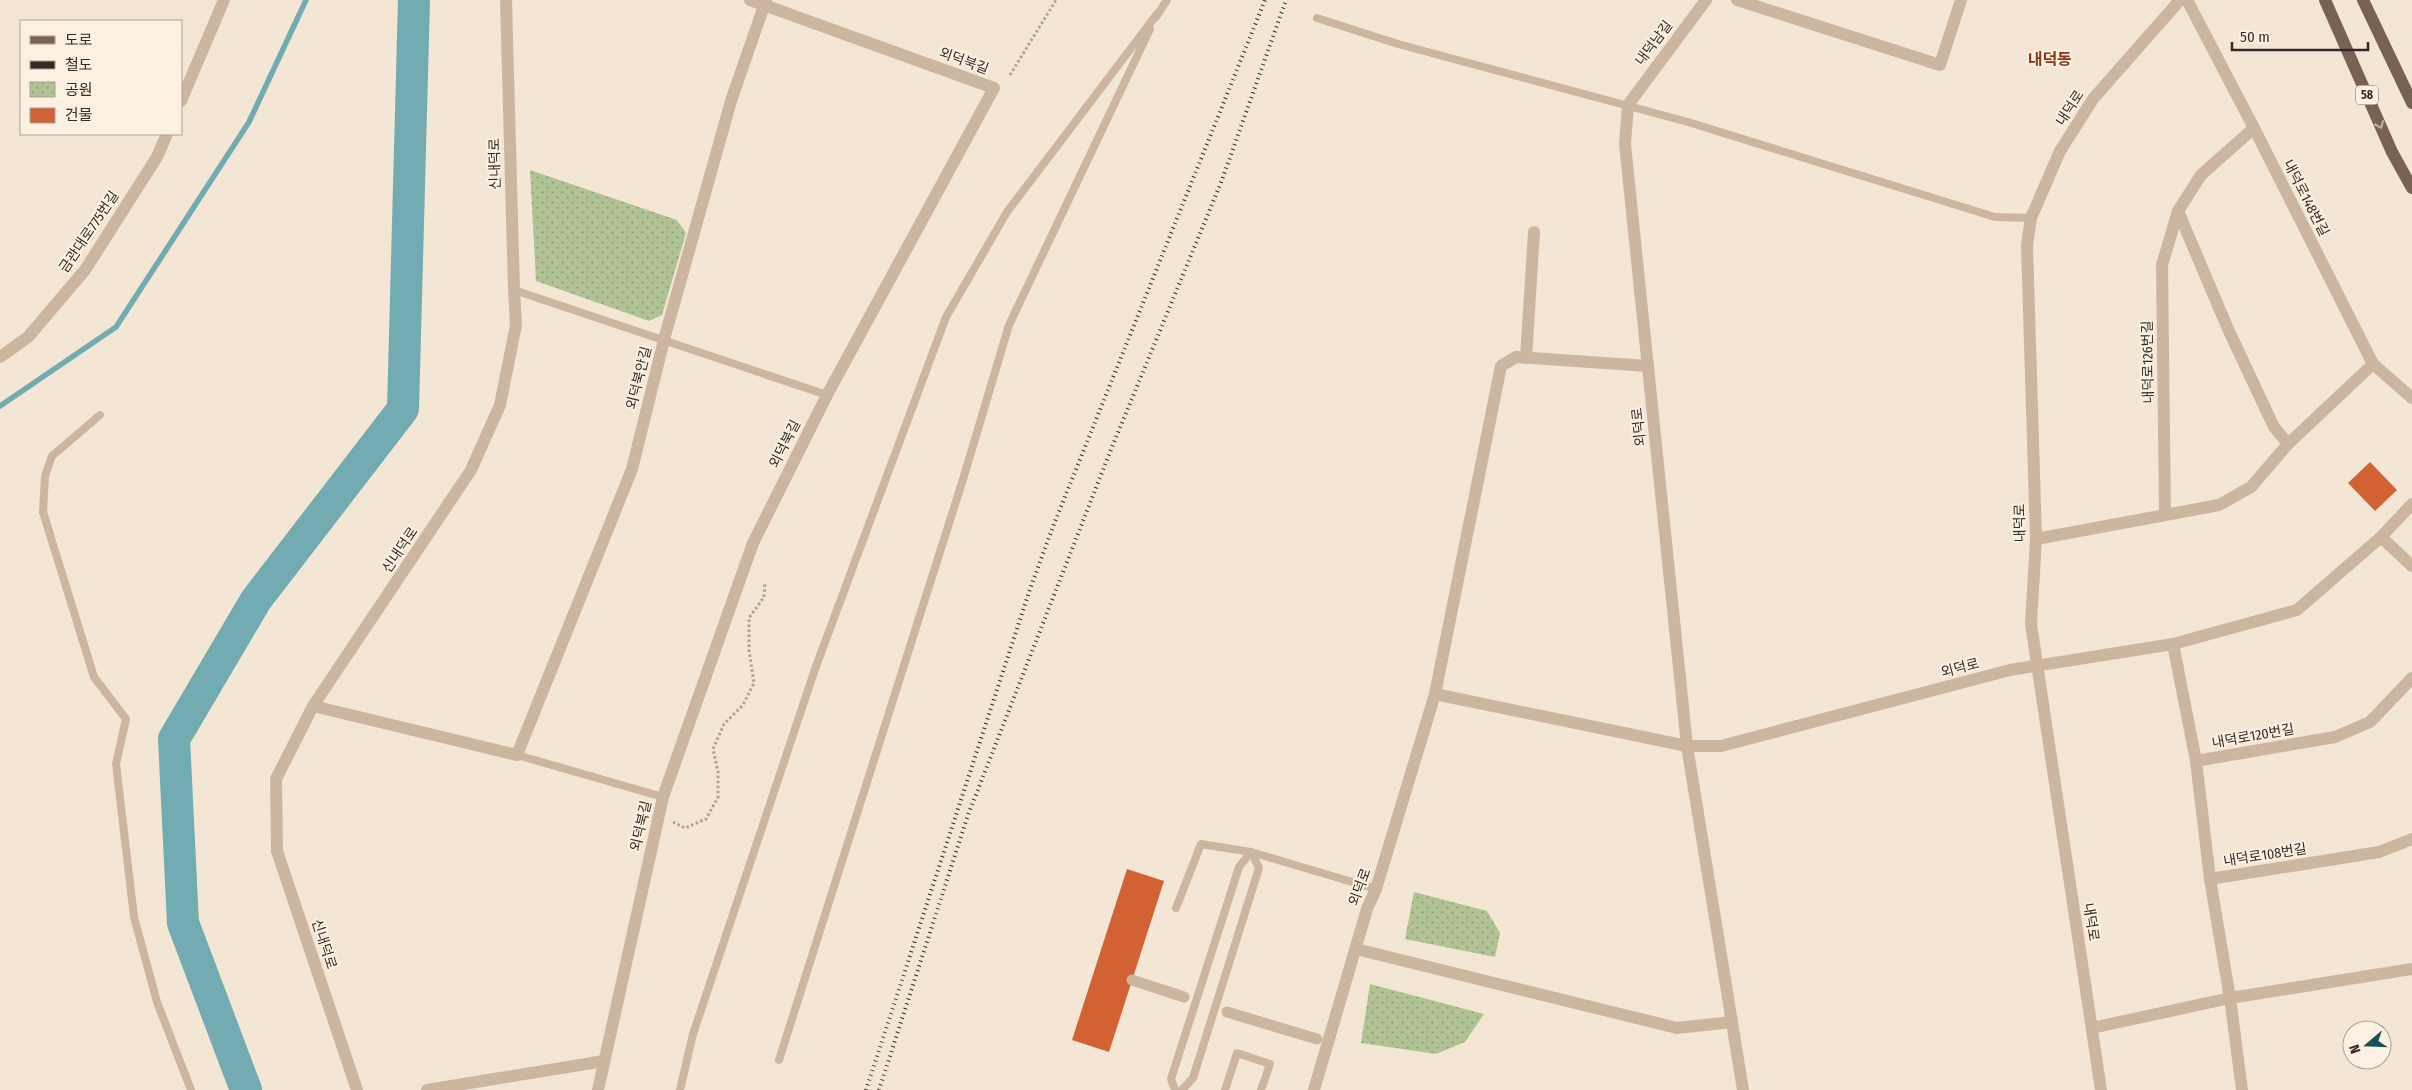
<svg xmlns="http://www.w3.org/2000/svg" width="2412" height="1090" font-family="'Fira Sans Condensed','Noto Sans KR',sans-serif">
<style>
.park{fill:url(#park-dots)}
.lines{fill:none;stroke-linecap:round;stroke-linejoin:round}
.stream{stroke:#72acb2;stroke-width:5.5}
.river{stroke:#72acb2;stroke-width:32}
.building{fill:#d26234}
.path{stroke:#b7a08b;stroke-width:3;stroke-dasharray:2.5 2.5;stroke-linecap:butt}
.service{stroke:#ccb6a0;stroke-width:8}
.pedestrian{stroke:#ccb6a0;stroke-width:11}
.minor{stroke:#ccb6a0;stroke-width:12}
.tertiary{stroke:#ccb6a0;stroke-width:12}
.primary{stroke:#796254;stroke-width:12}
.rail{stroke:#352a24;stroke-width:4;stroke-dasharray:1 4;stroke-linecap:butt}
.oneway{stroke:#c0b0a2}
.labels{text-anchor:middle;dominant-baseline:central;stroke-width:4;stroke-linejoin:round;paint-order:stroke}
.shield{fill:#fbf0e2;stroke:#70655d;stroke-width:1}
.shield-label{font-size:12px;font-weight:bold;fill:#352a24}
.street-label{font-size:14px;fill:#352a24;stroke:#fbf0e2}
.quarter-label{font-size:16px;font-weight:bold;fill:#8b3816;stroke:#fbf0e2}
</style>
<defs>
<pattern id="park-dots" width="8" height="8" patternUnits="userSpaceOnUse" patternTransform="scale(1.25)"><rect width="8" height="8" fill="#b1c394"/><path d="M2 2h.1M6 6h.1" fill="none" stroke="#919f79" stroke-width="1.8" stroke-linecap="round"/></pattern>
</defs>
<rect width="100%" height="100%" fill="#f3e6d5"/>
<!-- park -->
<g class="park">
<path d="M530 170 677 220 686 233 662 315 649 321 536 281Z"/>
<path d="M1414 892 1487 911 1500 933 1495 957 1405 939Z"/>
<path d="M1370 984 1484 1014 1465 1042 1436 1054 1361 1043Z"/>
</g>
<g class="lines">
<!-- stream -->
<path class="stream" d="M0 406 116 327 249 122 306 0"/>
<!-- river -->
<path class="river" d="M246 1090 183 923 174 739 256 600 403 409 414 0"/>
</g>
<!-- building -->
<g class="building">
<path d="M2370 462 2397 490 2375 511 2348 483Z"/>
<path d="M1127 869 1164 881 1109 1052 1072 1040Z"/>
</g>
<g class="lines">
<!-- path -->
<g class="path">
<path d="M1010 75 1056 0"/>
<path d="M673 822 685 828 706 819 718 797V772L713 749 724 724 743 705 754 683 749 650V618L764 597 765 582"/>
</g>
<!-- service -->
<g class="service">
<path d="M1156 17 1167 0"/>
<path d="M1317 18 1398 44 1688 122 1995 217 2031 218"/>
<path d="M514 290 827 395"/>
<path d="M100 415 52 456 45 476 43 512 94 677 126 719 116 764 134 917 157 1002 191 1090"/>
<path d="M517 755 663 797"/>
<path d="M1176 908 1201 844 1251 852 1259 868 1193 1078 1182 1090"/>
<path d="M779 1060 964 476 1009 325 1150 29"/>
<path d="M680 1090 693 1034 815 669 946 317 1007 212 1157 14"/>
<path d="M1175 1090 1171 1079 1239 867 1251 852 1376 889"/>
<path d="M1225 1090 1237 1053 1270 1064 1261 1090"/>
</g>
<!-- pedestrian -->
<g class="pedestrian">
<path d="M1132 980 1184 997"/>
<path d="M1227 1012 1317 1039"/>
</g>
<!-- minor -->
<g class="minor">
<path d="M1706 0 1628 105 1625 144 1687 746 1743 1090"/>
<path d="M1737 0 1940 65 1961 0"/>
<path d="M2187 0 2254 128 2373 364 2412 398"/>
<path d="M2178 211 2228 329 2274 427 2288 444"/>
<path d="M1526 358 1534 232"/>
<path d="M2165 515 2162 265 2178 211 2201 175 2254 128"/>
<path d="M2381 537 2412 566"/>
<path d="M2036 539 2219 505 2251 487 2288 444 2373 364"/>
<path d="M2173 644 2196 761 2210 879 2230 998 2242 1090"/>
<path d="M1435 694 1687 746H1721L2010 670 2173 644 2297 610 2381 537 2412 504"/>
<path d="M313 706 517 755 632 469 665 336 731 101 766 0"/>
<path d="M2196 761 2335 737 2370 722 2412 678"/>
<path d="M2210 879 2379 852 2412 839"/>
<path d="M1356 949 1677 1028 1732 1022"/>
<path d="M2092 1028 2230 998 2412 969"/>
<path d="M357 1090 277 851 276 779 313 706 471 470 500 405 516 325 514 290 506 0"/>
<path d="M427 1090 604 1061"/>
<path d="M598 1090 663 797 753 543 827 395 994 88 750 0"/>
<path d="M1314 1090 1367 909 1376 889 1435 694 1501 366 1516 357 1648 366"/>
</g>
<!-- tertiary -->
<g class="tertiary">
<path d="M181 101 224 0"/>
<path d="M0 357 28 337 85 270 157 157 167 134"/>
<path d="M2101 1090 2031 624 2036 539 2027 245 2031 218 2060 151 2093 99 2180 0"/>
</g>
<!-- primary -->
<g class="primary">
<path d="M2325 0 2392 152 2412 188"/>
<path d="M2363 0 2412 103"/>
</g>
<!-- rail -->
<g class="rail">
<path d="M866 1090 1030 589 1054 524 1265 0"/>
<path d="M879 1090 968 815 1110 452 1222 180 1286 0"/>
</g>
</g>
<!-- one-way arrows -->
<defs><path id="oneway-chevron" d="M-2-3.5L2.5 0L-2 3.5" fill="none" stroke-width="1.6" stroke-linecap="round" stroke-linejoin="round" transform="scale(1.25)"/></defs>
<use class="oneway" href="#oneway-chevron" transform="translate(2380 125) rotate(66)"/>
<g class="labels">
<!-- shield labels -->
<rect class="shield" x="2356" y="85.5" width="22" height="19" rx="4"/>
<g class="shield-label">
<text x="2367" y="95">58</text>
</g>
<!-- street labels -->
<g class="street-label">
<text transform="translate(1654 43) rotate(-53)">내덕남길</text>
<text transform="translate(964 61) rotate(20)">외덕북길</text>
<text transform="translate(2070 108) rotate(-57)">내덕로</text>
<text transform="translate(495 164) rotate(-91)">신내덕로</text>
<text transform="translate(2306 198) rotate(63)">내덕로148번길</text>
<text transform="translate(89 232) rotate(-56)">금관대로775번길</text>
<text transform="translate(2148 362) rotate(-91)">내덕로126번길</text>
<text transform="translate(639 378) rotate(-76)">외덕북안길</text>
<text transform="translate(1639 427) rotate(-96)">외덕로</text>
<text transform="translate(785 444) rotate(-63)">외덕북길</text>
<text transform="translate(2020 523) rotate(-91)">내덕로</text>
<text transform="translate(400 550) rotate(-56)">신내덕로</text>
<text transform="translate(1960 668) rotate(-15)">외덕로</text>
<text transform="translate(2253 736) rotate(-10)">내덕로120번길</text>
<text transform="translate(641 826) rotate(-77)">외덕북길</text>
<text transform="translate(2265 855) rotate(-9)">내덕로108번길</text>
<text transform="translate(1360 887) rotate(-70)">외덕로</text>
<text transform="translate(2091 922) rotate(81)">내덕로</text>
<text transform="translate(324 944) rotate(72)">신내덕로</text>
</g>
<!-- quarter labels -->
<g class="quarter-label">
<text x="2050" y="59">내덕동</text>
</g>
</g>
<!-- legend -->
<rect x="20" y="20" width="162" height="115" fill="#fbf0e2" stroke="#aca196"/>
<rect x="30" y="36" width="25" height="8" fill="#796254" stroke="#aca196"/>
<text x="65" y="45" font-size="15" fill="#352a24">도로</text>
<rect x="30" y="61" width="25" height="8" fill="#352a24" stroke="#aca196"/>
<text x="65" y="70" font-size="15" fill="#352a24">철도</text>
<rect x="30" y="82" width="25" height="15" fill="url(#park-dots)" stroke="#aca196"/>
<text x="65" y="95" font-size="15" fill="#352a24">공원</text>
<rect x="30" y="108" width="25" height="15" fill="#d26234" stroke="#aca196"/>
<text x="65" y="120" font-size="15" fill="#352a24">건물</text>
<!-- north arrow -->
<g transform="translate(2367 1045) rotate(251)"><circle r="24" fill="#fbf0e2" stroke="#aca196"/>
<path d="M0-4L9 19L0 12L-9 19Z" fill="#16525a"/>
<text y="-8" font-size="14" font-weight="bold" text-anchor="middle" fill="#352a24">N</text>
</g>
<!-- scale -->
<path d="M2232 42v8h136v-8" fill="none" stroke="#352a24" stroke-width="2.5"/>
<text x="2240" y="42" font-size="15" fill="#352a24" stroke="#fbf0e2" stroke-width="4" paint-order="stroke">50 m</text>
</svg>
